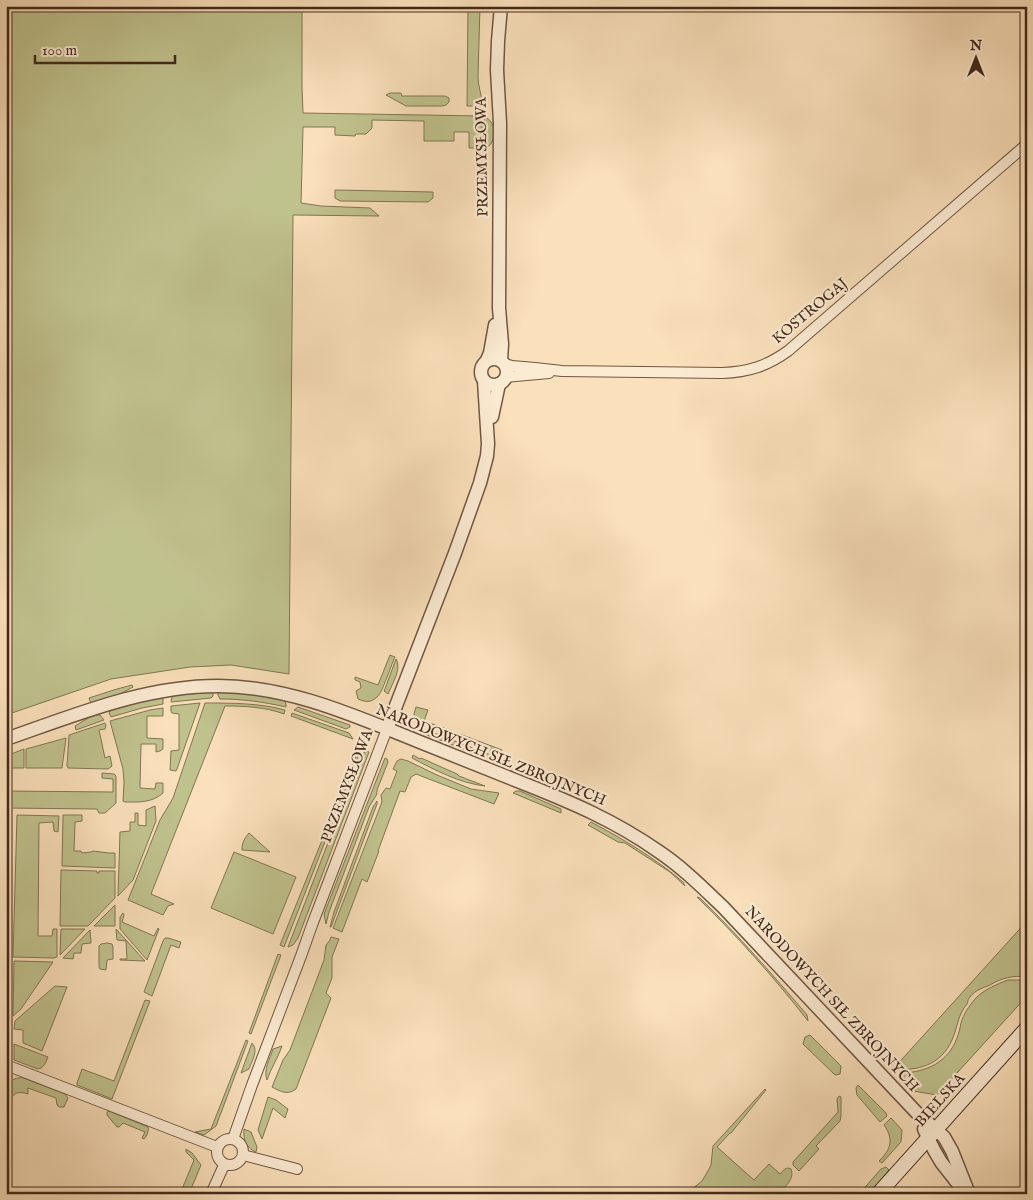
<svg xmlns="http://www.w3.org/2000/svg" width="1033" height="1200" font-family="'IM FELL English',serif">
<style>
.green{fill:#c0c28e;stroke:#817654}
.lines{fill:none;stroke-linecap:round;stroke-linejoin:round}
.minor-casing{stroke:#705743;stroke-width:12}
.tertiary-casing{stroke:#705743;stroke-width:15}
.secondary-casing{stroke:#42291b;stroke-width:16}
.minor{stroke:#fcebd3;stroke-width:10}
.tertiary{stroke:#fcebd3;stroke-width:12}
.secondary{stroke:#fcebd3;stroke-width:14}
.labels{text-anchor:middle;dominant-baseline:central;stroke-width:4.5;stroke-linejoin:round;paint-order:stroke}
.street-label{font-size:15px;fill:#42291b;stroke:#fcebd3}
</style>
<rect width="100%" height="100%" fill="#fae0bb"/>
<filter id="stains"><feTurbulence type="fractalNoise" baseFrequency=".004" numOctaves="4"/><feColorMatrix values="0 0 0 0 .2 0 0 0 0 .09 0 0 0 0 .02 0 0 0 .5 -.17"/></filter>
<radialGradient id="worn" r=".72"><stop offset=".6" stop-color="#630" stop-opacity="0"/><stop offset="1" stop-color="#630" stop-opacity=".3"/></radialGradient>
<!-- green -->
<g class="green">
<path d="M6 6H302V87L303 113 482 116V148H469V132H454V141H424V121L372 120V128L366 134H356L355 136 335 135V127H303L301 203 321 206 370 208 379 216 293 215 289 674 231 665 190 667 111 679 6 715Z"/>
<path d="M468 6H480L478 76C478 87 482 94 482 106H467Z"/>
<path d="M390 93H401L402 96H445L449 98V102L446 105 442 106H406L386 95Z"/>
<path d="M484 117C498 121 497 143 485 149Z"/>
<path d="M335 190 433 192V198L428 202 340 201 335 198Z"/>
<path d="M390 655 395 657C391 665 383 692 377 697 371 703 365 702 358 699L356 691 361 688 360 682 355 680V677L378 685Z"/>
<path d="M396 659C402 669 392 684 388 694L384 691 385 689Z"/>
<path d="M132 685 133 687 118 695 91 704 89 698 117 689Z"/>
<path d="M213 692V696L211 698 171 702 172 697 174 695Z"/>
<path d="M218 692H244L284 700 286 704V707C264 702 243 699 220 699L218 695Z"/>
<path d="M160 698 163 699V704L142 708 111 717 109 713 111 710 134 703Z"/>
<path d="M200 703 177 769 176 771 170 770 171 751 179 750V714L172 713 171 711V706Z"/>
<path d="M205 703C232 703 259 703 285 710L284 714C266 707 244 706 225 706L151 894 174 904 168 906 163 915 128 900 160 820 173 798Z"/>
<path d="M298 707 350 725V727L346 729 294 710Z"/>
<path d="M416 707 428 710 424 721 452 731 451 735 416 720 414 714Z"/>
<path d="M163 708V716H147V738L163 739V749L160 751 156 752V744H141L140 788 155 789 156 783H163V793C152 803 139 802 125 802L123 801 124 782 123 769 110 721 150 710Z"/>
<path d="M292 713 349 733 353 739 291 716Z"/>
<path d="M96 715H100L104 720 76 730 75 726 90 717Z"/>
<path d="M105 723 106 726 105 729 99 730 105 758 110 756 112 766 108 769 68 768 67 766 69 735Z"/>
<path d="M429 731 506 761 502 764 427 735Z"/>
<path d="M457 733 502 750 500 754 456 737Z"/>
<path d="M66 738 62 768H26V749Z"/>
<path d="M359 748 361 749 284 947 280 945Z"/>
<path d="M24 749V768H6V756Z"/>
<path d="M367 751 369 752 298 938 293 945 288 947 362 754Z"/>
<path d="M413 755 420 759 421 758 457 774 459 776 485 786C459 783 435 770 412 758Z"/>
<path d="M385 758 387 759 388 762 377 790V794L369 807 329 912 326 924 324 914Z"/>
<path d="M401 759 408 761 437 775 471 789 499 793 494 804 416 774 411 777 405 792 400 791 378 851H379L367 882 362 879 342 932 333 928 382 802 381 795 386 788 390 789 397 771 393 769 397 761Z"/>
<path d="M102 773 114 774 116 776V803L105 813H99L97 809 6 808V791L113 792V779L102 778Z"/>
<path d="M516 791H520L561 809V813L513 793Z"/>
<path d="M377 801V804L331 927H330L334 912 373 807Z"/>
<path d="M155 806 156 821 133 880 118 896 120 832 130 831V822H135V813H138V825L146 826V810Z"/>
<path d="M17 815 59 816 58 832 54 831 53 822 39 823 38 936H52L53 929H57V957L54 958 13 957Z"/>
<path d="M63 815H82V821L75 822 74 851H81L82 853 91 852 93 851 109 853H115V868L62 866Z"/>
<path d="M591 822C623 839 655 858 683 882L685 886 670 872 625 843 618 842 588 825Z"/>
<path d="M249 833 270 852 242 850C242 843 244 839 249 833Z"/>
<path d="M234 852 296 877 273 934 211 908Z"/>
<path d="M61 870 97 871V873H99V871H115V898L88 926H60Z"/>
<path d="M697 897 700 898C738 935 773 975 807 1015L808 1021C774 977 737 936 697 897Z"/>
<path d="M115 905V926H94Z"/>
<path d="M123 913 124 915 122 922 154 936 158 928 159 929 147 960 120 929V917Z"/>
<path d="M1027 921V977C1014 975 1001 978 990 985 983 988 975 990 970 997 967 1001 969 999 967 1004 965 1007 965 1006 963 1010 958 1018 957 1027 954 1035 944 1063 923 1070 896 1070L894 1068Z"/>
<path d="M61 929H85L60 955Z"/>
<path d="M116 929 145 961 120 960V959H127L126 941 117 940Z"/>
<path d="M90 930 91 943 82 944 81 953H74L73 959 63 958Z"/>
<path d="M331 937 339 939 332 957V978L326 993 331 998 296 1089C287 1096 280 1091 272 1087L283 1060 290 1050 324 960 326 945 330 940Z"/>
<path d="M165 938H168L181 942 179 948 171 945 152 996 144 992 163 941Z"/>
<path d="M107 943 112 944 113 947V959L107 960 106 970 100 969 99 967V946L101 944Z"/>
<path d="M278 954 281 955 251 1034 249 1033Z"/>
<path d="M14 961 53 962 21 1009 13 1016Z"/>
<path d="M1008 980H1019L1027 982V996L937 1095 913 1091 901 1077V1075L902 1073C927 1072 948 1062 957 1038 959 1033 960 1028 961 1023 963 1015 969 1006 975 999 983 990 997 984 1008 980Z"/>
<path d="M55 986 67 987 42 1051 23 1043V1030L14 1029 15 1021Z"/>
<path d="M145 1000 150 1001 112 1099 77 1085V1083L82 1069 114 1081Z"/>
<path d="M810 1035 841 1066 840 1074 835 1075 803 1044 805 1037Z"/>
<path d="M246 1040 248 1041 216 1126 204 1135 195 1132 211 1129Z"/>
<path d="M252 1043C259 1051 252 1060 249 1069L241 1073Z"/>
<path d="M14 1044 48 1057C46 1062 44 1068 38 1069L14 1060Z"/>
<path d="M282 1046C278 1058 271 1068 267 1080 263 1070 270 1059 273 1049Z"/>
<path d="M21 1077 65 1094 68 1098 64 1107H59L57 1105 56 1098 28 1088V1094C21 1092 16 1091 11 1098L7 1094 6 1095C6 1086 10 1078 20 1078Z"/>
<path d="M858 1085 886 1113 887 1116 880 1122 857 1095 856 1088Z"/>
<path d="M765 1089 766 1090 731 1133H730L717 1147 754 1180 769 1164 780 1174C783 1171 786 1166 791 1169 795 1179 785 1187 778 1194H743L735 1191 692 1189 702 1181 708 1171 711 1165 713 1146Z"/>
<path d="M839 1096 841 1097V1116L840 1121 816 1146 819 1149 799 1171 793 1165V1162L838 1112 837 1099Z"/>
<path d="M268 1097 276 1100 288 1109 285 1118 273 1108 262 1139 258 1130Z"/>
<path d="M109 1111 148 1127C149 1131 147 1136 144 1139L142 1138 145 1132 123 1123 119 1127H117L107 1115V1112Z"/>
<path d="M891 1118 902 1130 901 1142 882 1163 879 1161C891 1150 894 1139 884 1125Z"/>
<path d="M244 1129 251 1132 257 1147 256 1152C246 1148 243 1139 244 1129Z"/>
<path d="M186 1149 192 1153 201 1165 189 1194H180L194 1160 186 1152Z"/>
<path d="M886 1167 889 1170 872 1190 867 1194H859L881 1169Z"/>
</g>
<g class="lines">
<defs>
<g id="minor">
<path d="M505 364 512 366 535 368 562 371 722 373C749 372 767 366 788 351L1027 144"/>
<path d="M506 377 549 373"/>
<path d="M6 1065 217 1147"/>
<circle cx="230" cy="1152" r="13"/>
<path d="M233 1139 252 1085 301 956 312 925 387 729"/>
<path d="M243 1155 297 1169"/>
<path d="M211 1194 224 1165"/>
</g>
<g id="tertiary">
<path d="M501 6 498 41 497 70 500 123 499 308 502 344 501 360"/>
<circle cx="494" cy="372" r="13"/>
<path d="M487 360 490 353 495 325"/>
<path d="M492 417 499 384"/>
<path d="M387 729 455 553 480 483 487 456 488 444 484 381"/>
<path d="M6 739C75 715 144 686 218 686 289 686 355 716 420 742 455 756 490 770 525 784 573 803 615 821 658 851 682 867 702 887 723 907L917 1113 944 1137 952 1151 969 1194"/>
<path d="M924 1129 934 1150 941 1162 963 1190"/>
</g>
<path id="secondary" d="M878 1194 1027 1028"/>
</defs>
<!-- minor casing -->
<use href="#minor" class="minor-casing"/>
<!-- tertiary casing -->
<use href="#tertiary" class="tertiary-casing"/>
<!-- secondary casing -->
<use href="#secondary" class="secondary-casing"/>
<!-- minor -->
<use href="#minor" class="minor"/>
<!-- tertiary -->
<use href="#tertiary" class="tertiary"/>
<!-- secondary -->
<use href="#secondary" class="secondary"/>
</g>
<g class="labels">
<!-- street labels -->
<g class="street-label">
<text transform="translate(482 157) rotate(-91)">PRZEMYSŁOWA</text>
<text transform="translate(810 311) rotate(-40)">KOSTROGAJ</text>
<text transform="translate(491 755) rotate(22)">NARODOWYCH SIŁ ZBROJNYCH</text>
<text transform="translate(347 786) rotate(-69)">PRZEMYSŁOWA</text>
<text transform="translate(832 999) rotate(47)">NARODOWYCH SIŁ ZBROJNYCH</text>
<text transform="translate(940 1100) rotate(-48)">BIELSKA</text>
</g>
</g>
<!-- margin -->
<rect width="1033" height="1200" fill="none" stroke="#fae0bb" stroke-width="25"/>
<rect x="8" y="8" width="1018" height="1185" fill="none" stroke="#42291b" stroke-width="2.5"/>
<rect x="12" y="12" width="1008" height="1175" fill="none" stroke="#42291b"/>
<!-- north arrow -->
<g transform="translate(976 58)" stroke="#fcebd3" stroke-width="4" paint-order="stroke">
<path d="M0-4L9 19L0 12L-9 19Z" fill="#42291b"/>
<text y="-8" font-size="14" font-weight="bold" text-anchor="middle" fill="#42291b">N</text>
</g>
<!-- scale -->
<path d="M35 55v8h140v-8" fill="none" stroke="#42291b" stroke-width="2.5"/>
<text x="42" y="55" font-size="15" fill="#42291b" stroke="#fcebd3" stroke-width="4" paint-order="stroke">100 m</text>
<rect width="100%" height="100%" filter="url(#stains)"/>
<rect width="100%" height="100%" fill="url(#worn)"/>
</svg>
